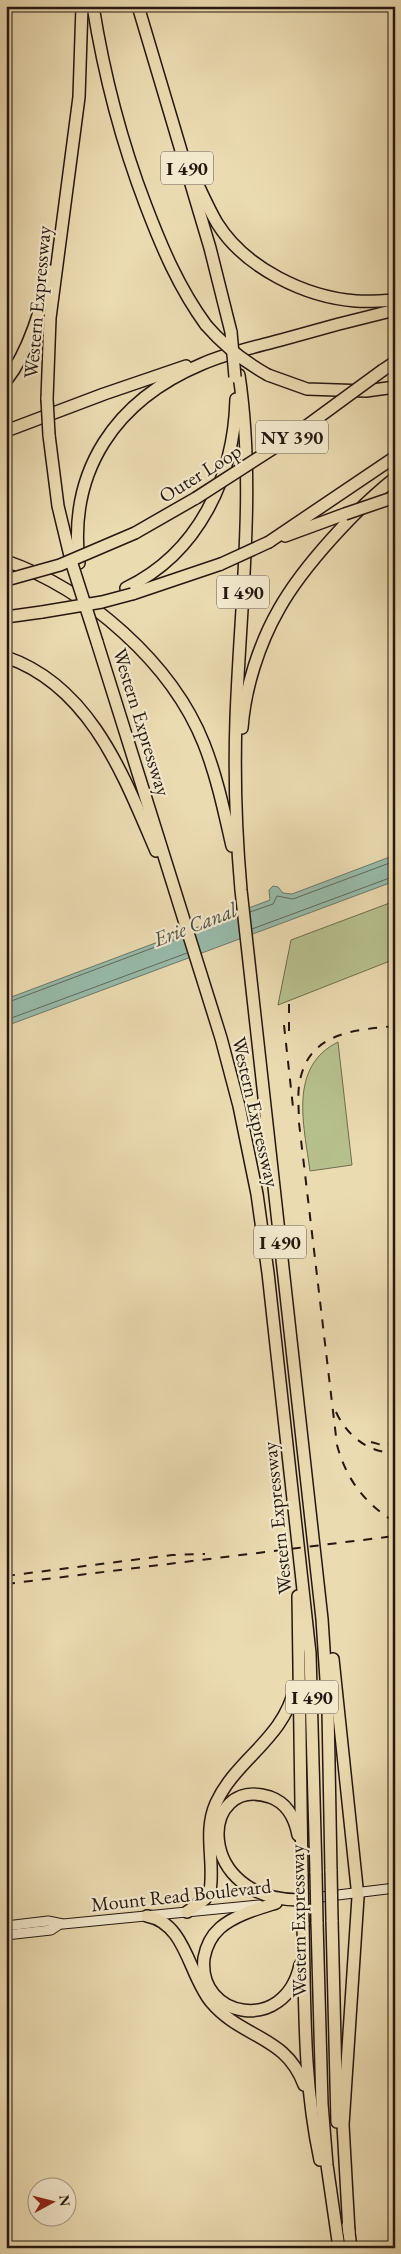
<svg xmlns="http://www.w3.org/2000/svg" width="401" height="2254" font-family="'EB Garamond',serif">
<style>
.green{fill:#b6c08d;stroke:#6e6c4e}
.water{fill:#98bbaa;stroke:#6a796c}
.lines{fill:none;stroke-linecap:round;stroke-linejoin:round}
.shore{stroke:#5e695c;stroke-width:1}
.secondary-casing{stroke:#25170f;stroke-width:11}
.motorway-casing{stroke:#25170f;stroke-width:14}
.secondary{stroke:#f2e8cc;stroke-width:9}
.motorway{stroke:#ebdbb1;stroke-width:11}
.rail{stroke:#25170f;stroke-width:2;stroke-dasharray:9 9;stroke-linecap:butt}
.motorway-bridge-casing{stroke:#25170f;stroke-width:14;stroke-linecap:butt}
.motorway-bridge{stroke:#ebdbb1;stroke-width:11}
.labels{text-anchor:middle;dominant-baseline:central;stroke-width:4.5;stroke-linejoin:round;paint-order:stroke}
.shield{fill:#f2e8cc;stroke:#625648;stroke-width:1}
.shield-label{font-size:19px;font-weight:bold;fill:#25170f}
.street-label{font-size:20px;fill:#25170f;stroke:#f2e8cc}
.water-label{font-size:21px;font-style:italic;fill:#4d5045;stroke:#f2e8cc}
</style>
<rect width="100%" height="100%" fill="#ebdbb1"/>
<filter id="stains"><feTurbulence type="fractalNoise" baseFrequency=".004" numOctaves="4"/><feColorMatrix values="0 0 0 0 .2 0 0 0 0 .09 0 0 0 0 .02 0 0 0 .5 -.17"/></filter>
<radialGradient id="worn" r=".72"><stop offset=".6" stop-color="#630" stop-opacity="0"/><stop offset="1" stop-color="#630" stop-opacity=".3"/></radialGradient>
<!-- green -->
<g class="green">
<path d="M395 901V959L278 1005 291 940Z"/>
<path d="M338 1042 352 1165 310 1171C304 1125 288 1067 338 1042Z"/>
</g>
<!-- water -->
<path class="water" d="M395 855V881L6 1026V999L270 900 269 890 273 886 278 887 283 893 292 894Z"/>
<g class="lines">
<!-- shore -->
<g class="shore">
<path d="M250 912 273 904 277 896 293 899 395 861"/>
<path d="M252 929 395 876"/>
<path d="M6 1003 182 937"/>
<path d="M6 1020 187 953"/>
</g>
<defs>
<g id="secondary">
<path d="M297 1900 395 1888"/>
<path d="M6 1926 48 1921 63 1924 259 1905"/>
<path d="M6 1935 51 1930 60 1924"/>
</g>
<g id="motorway">
<path d="M93 6C104 75 121 141 146 206 162 248 179 288 206 325"/>
<path d="M138 6 210 248 231 332"/>
<path d="M198 185C204 198 210 211 217 223 245 268 305 297 356 301 369 302 382 301 395 300"/>
<path d="M383 370 395 362"/>
<path d="M239 375C256 489 240 605 236 719 234 776 236 833 241 890L322 1619 328 1710 331 1871"/>
<path d="M268 375 307 389 366 391 395 387"/>
<path d="M6 381C30 350 41 308 50 271"/>
<path d="M47 399 50 318 79 97 82 6"/>
<path d="M6 431 104 394 186 366"/>
<path d="M49 435 58 506 72 564"/>
<path d="M135 533 196 498"/>
<path d="M285 536 345 514"/>
<path d="M269 542 395 457"/>
<path d="M6 561C87 589 172 663 204 744 217 777 224 811 232 846"/>
<path d="M79 563C68 470 116 400 202 364 227 353 255 347 281 340 319 329 357 319 395 310"/>
<path d="M126 588C199 553 234 477 236 399"/>
<path d="M132 594 221 564"/>
<path d="M6 617 42 612"/>
<path d="M97 642 221 1038 239 1106 257 1194 268 1273 310 1653 316 1873"/>
<path d="M6 657C91 686 124 777 156 851"/>
<path d="M242 728C245 688 259 644 279 609 303 566 357 508 395 478"/>
<path d="M298 1596 302 1874"/>
<path d="M333 1659 358 1897 343 2125 349 2232"/>
<path d="M298 1835C295 1819 287 1803 270 1797 199 1774 193 1901 301 1900"/>
<path d="M276 1903C257 1909 235 1915 220 1928 211 1936 206 1947 204 1958 197 2018 285 2035 300 1965"/>
<path d="M187 1912 205 1899 210 1891C215 1861 203 1832 216 1803 236 1759 284 1739 295 1687"/>
<path d="M147 1916C186 1923 189 1976 211 2002 242 2039 286 2035 304 2085"/>
<path d="M332 1920 337 2122"/>
<path d="M317 1922 322 2104 327 2165 339 2248"/>
<path d="M303 1923C305 2004 303 2081 320 2160"/>
<path d="M348 2225 351 2248"/>
</g>
</defs>
<!-- secondary casing -->
<use href="#secondary" class="secondary-casing"/>
<!-- motorway casing -->
<use href="#motorway" class="motorway-casing"/>
<!-- secondary -->
<use href="#secondary" class="secondary"/>
<!-- motorway -->
<use href="#motorway" class="motorway"/>
<!-- rail -->
<g class="rail">
<path d="M289 1004V1033"/>
<path d="M284 1025 293 1107"/>
<path d="M395 1026C355 1030 310 1032 300 1080 297 1093 299 1109 299 1123L337 1445C346 1479 365 1504 395 1522"/>
<path d="M336 1412C347 1436 369 1453 395 1453"/>
<path d="M371 1442 382 1445 395 1444"/>
<path d="M6 1576 172 1555 205 1554"/>
<path d="M6 1584 395 1536"/>
</g>
<defs>
<g id="motorway-bridge">
<path d="M206 325C224 346 243 361 268 375"/>
<path d="M231 332 235 377"/>
<path d="M47 399 49 435"/>
<path d="M196 498 297 433 383 370"/>
<path d="M345 514 395 497"/>
<path d="M72 564 97 642"/>
<path d="M221 564 269 542"/>
<path d="M10 579 60 565 135 533"/>
<path d="M42 612 102 602 132 594"/>
<path d="M331 1871 332 1920"/>
<path d="M316 1873 317 1922"/>
<path d="M302 1874 303 1923"/>
</g>
</defs>
<!-- motorway-bridge casing -->
<use href="#motorway-bridge" class="motorway-bridge-casing"/>
<!-- motorway-bridge -->
<use href="#motorway-bridge" class="motorway-bridge"/>
</g>
<g class="labels">
<!-- shield labels -->
<g class="shield">
<rect x="161" y="151.5" width="52" height="33" rx="4"/>
<rect x="256" y="420.5" width="72" height="33" rx="4"/>
<rect x="217" y="575.5" width="52" height="33" rx="4"/>
<rect x="254" y="1225.5" width="52" height="33" rx="4"/>
<rect x="286" y="1680.5" width="52" height="33" rx="4"/>
</g>
<g class="shield-label">
<text x="187" y="168">I 490</text>
<text x="292" y="437">NY 390</text>
<text x="243" y="592">I 490</text>
<text x="280" y="1242">I 490</text>
<text x="312" y="1697">I 490</text>
</g>
<!-- street labels -->
<g class="street-label">
<text transform="translate(37 302) rotate(-85)">Western Expressway</text>
<text transform="translate(200 473) rotate(-32)">Outer Loop</text>
<text transform="translate(142 722) rotate(73)">Western Expressway</text>
<text transform="translate(256 1112) rotate(77)">Western Expressway</text>
<text transform="translate(277 1518) rotate(-96)">Western Expressway</text>
<text transform="translate(181 1895) rotate(-6)">Mount Read Boulevard</text>
<text transform="translate(298 1921) rotate(-91)">Western Expressway</text>
</g>
<!-- water labels -->
<g class="water-label">
<text transform="translate(195 924) rotate(-21)">Erie Canal</text>
</g>
</g>
<!-- margin -->
<rect width="401" height="2254" fill="none" stroke="#ebdbb1" stroke-width="25"/>
<rect x="8" y="8" width="386" height="2239" fill="none" stroke="#25170f" stroke-width="2.5"/>
<rect x="12" y="12" width="376" height="2229" fill="none" stroke="#25170f"/>
<!-- north arrow -->
<g transform="translate(52 2202) rotate(83)"><circle r="24" fill="#f2e8cc" stroke="#a09480"/>
<path d="M0-4L9 19L0 12L-9 19Z" fill="#8f2418"/>
<text y="-8" font-size="14" font-weight="bold" text-anchor="middle" fill="#25170f">N</text>
</g>
<rect width="100%" height="100%" filter="url(#stains)"/>
<rect width="100%" height="100%" fill="url(#worn)"/>
</svg>
